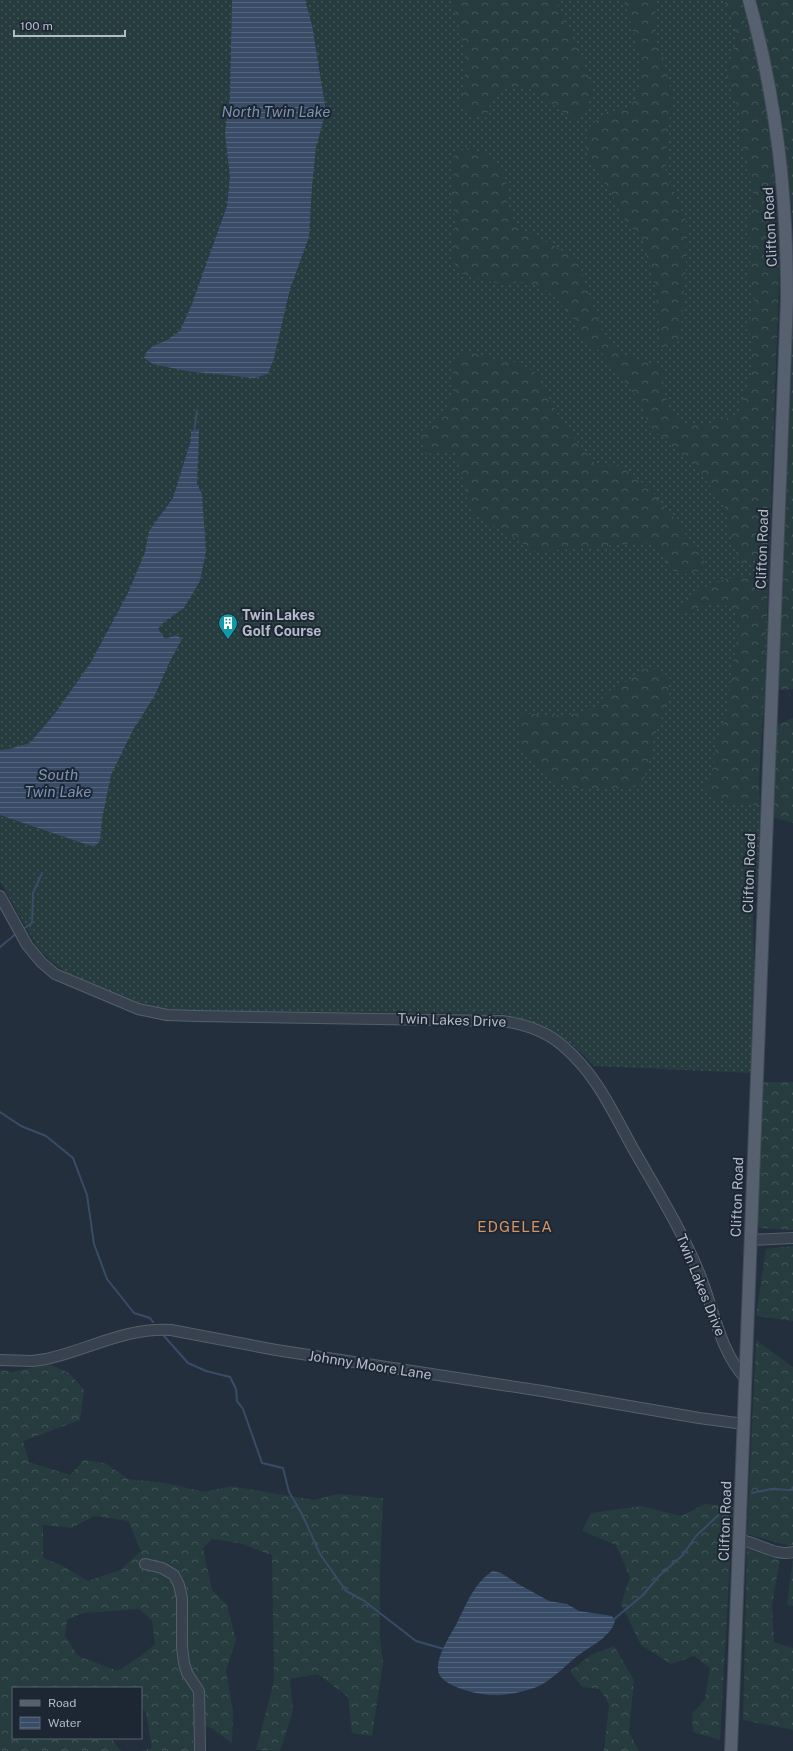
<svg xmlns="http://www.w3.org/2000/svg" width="793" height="1751" font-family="'Public Sans',sans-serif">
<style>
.grass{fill:url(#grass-dots)}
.forest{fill:url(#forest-crowns);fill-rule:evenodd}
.water{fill:url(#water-rules)}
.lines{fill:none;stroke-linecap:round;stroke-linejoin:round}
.stream{stroke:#394c67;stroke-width:2}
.minor-casing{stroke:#565f6c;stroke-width:12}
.major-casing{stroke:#414a57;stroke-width:14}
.minor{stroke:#38414e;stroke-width:10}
.major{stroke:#56606e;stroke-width:12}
.labels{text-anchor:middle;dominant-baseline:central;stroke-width:4;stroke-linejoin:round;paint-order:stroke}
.street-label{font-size:14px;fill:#b4bcc9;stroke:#1d2633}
.poi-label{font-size:14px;font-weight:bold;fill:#b4bcc9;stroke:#1d2633;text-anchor:start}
.water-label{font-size:15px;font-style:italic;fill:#7c92b1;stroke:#1d2633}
.neighbourhood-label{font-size:15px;letter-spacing:1px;fill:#d59563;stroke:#1d2633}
</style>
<defs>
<pattern id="grass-dots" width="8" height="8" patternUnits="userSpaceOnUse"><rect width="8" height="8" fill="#263c3f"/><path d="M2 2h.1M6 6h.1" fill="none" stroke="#435659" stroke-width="1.8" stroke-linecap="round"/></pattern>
<pattern id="forest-crowns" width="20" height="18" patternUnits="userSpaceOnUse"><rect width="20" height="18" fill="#263c3f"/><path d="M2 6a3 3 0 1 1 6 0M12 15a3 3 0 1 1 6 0" fill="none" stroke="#435659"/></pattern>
<pattern id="water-rules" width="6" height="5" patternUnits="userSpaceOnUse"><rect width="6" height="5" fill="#394c67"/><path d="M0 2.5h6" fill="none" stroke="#53647b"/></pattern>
</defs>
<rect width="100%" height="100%" fill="#242f3e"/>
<!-- grass -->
<path class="grass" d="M0 0H741C769 85 776 176 779 265L764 711 762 723 759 780 760 814 758 870 753 918 754 973 752 1073 594 1066C569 1037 539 1021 501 1014L182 1010 163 1009 131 1000 66 972 57 966 42 953 36 945 0 881Z"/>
<!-- forest -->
<g class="forest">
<path d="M452 0H555L565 18 590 80 592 96 587 106 575 119C556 112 542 89 520 87 515 87 509 87 504 87L492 100 486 117 471 115 460 102 465 77V51Z"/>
<path d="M624 0H655L656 30 654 43 663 57 672 96 667 143 666 171 687 224 686 267 680 340 662 350 654 280 642 239 622 216 612 194 589 160 585 143 590 126 606 112 630 108 640 89 641 59Z"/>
<path d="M724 0H739L759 80 769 134 777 222 779 284 769 542 754 558 740 564 730 534 724 503 693 465 650 427 641 404 626 383 600 351 581 339 572 317 553 296 540 286 522 282 502 283 491 282 462 274 451 259 455 222 452 193 454 152 470 148 484 154 503 174 508 189 507 202 513 218 523 230 560 249 579 262 585 285 604 333 614 347 623 354 654 364 662 371C665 391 665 410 682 425 701 426 722 422 739 413L751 374 752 342 748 327 754 303V293L749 279 751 249 748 224 754 197 750 177 749 161 740 143 739 127 741 115 727 76 728 66 737 39 734 25Z"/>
<path d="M757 0H793V222L780 106Z"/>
<path d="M793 296V689L778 690Z"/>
<path d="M460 353H473L499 361 516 362 536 373 563 424 596 465 621 466 650 489 679 525 707 566 690 575 672 570 653 542 535 552 516 539 473 514 454 450 426 454 420 432 443 415 454 392 452 365Z"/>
<path d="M738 576 768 578 758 805 728 803 707 795 704 784 711 775 714 764V755L721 729 727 715 732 670 739 626 735 612 729 606 708 604 684 614 679 609C686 590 720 581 738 576Z"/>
<path d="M643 669 660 670 670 678 665 708 653 742 650 760 642 785 620 789 566 788 551 778 521 747 518 728 522 713C541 715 574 718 592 709 599 705 603 696 609 691 621 684 633 679 643 669Z"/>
<path d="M793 718V823L773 817 775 726Z"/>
<path d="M760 1082H793V1230L758 1228Z"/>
<path d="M793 1246V1321L756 1316 766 1249Z"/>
<path d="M756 1340 793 1367V1545L790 1546 747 1534Z"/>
<path d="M49 1364 69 1373 84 1390 80 1420 23 1441 29 1462 70 1475 84 1460 105 1463 128 1479 165 1483 205 1492 231 1486 314 1500 338 1494 383 1498 380 1571V1638L383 1663 372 1736 352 1733 348 1697 318 1674 290 1679 293 1711 280 1751 256 1750 274 1681 272 1555 239 1543 212 1539 203 1548 212 1590 227 1605 236 1640 226 1670 233 1711 232 1743 211 1728 194 1722 193 1744 202 1751H142L152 1748 146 1712 141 1709V1688H13V1738H111L121 1751H0V1370L12 1372ZM95 1516 128 1521 141 1551 120 1570 88 1581 61 1565 43 1558V1525L71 1528ZM139 1609 152 1620 155 1644 142 1655 118 1671 78 1656 65 1636 67 1620 83 1613Z"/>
<path d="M705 1504 733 1507 720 1740 693 1732 692 1714 705 1699 710 1668 694 1656 671 1664 641 1645 621 1604 630 1577 616 1545 582 1531 591 1513 642 1506 681 1516Z"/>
<path d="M747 1548 780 1560 772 1605 774 1642 793 1648V1730L743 1720Z"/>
<path d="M793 1560V1606L787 1605Z"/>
<path d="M614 1646 634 1680 629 1732 639 1751H604L609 1705 600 1689 582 1687 570 1671 591 1655Z"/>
</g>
<!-- water -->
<g class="water">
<path d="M232 0H305L312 25 326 111 316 147 312 186 309 237 290 289 274 358 268 374 254 378 186 371 153 364 144 358 147 351 153 346 167 340 180 331 192 304 227 206 230 177 225 133 230 96Z"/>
<path d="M199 430 197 484 202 494 206 551 200 581 184 608 164 622 158 629 165 639 176 635 182 639 170 661 155 695 133 730 111 775 102 819 100 841 94 847 0 815V750L9 749 30 743 56 712 91 662 128 593 145 552 149 531 173 498 191 440V431Z"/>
<path d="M493 1571 501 1573 520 1585 549 1601 567 1604 579 1611 612 1616 615 1621C610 1637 593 1645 580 1654 566 1664 553 1680 537 1687 523 1692 506 1696 492 1695 478 1695 439 1686 438 1670 437 1656 449 1637 456 1625 465 1607 475 1581 493 1571Z"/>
</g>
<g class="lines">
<!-- stream -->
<g class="stream">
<path d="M194 432 197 411"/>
<path d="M23 929 32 923 33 893 42 873"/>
<path d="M0 947 17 933"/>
<path d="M0 1112 21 1126 46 1136 73 1158 87 1195 94 1244 107 1279 134 1313 150 1318 153 1322"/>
<path d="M164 1336 188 1363 206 1371 230 1377 236 1389 237 1401 243 1409 262 1463 283 1468 289 1492 302 1514 320 1554 346 1591 363 1600 416 1641 444 1649"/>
<path d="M752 1493 771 1489 791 1490 793 1487"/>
<path d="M613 1620 643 1595 659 1576 683 1555 696 1536 727 1507 729 1500 731 1499"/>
</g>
<defs>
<g id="minor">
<path d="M0 896 27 945 41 962 55 974 138 1009 167 1015 197 1016 502 1021C525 1024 546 1031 563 1046 598 1076 613 1113 635 1152 658 1192 683 1232 700 1275 714 1310 720 1352 746 1379"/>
<path d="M751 1240 793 1238"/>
<path d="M0 1360 33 1361 46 1359C88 1350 126 1327 171 1330L276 1350 542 1391 699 1418 744 1424"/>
<path d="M740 1540C758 1542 775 1557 793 1552"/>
<path d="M145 1564 162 1568 174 1575 179 1585 182 1598V1647L184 1663 187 1673 199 1691 200 1751"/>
</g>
<path id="major" d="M731 1751 787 300C787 194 777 102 749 0"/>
</defs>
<!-- minor casing -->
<use href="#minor" class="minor-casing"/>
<!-- major casing -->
<use href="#major" class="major-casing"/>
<!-- minor -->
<use href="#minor" class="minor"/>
<!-- major -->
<use href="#major" class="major"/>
</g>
<!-- icons -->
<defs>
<symbol id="building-pin" viewBox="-11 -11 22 30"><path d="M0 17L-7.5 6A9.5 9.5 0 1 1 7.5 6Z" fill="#0f9aa8" stroke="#1d2633"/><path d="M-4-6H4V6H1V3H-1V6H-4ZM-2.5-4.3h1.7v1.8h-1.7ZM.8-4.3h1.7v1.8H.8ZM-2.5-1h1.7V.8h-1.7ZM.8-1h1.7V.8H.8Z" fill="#fff"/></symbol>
</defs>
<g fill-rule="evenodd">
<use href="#building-pin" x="217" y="612" width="22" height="30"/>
</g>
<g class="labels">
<!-- street labels -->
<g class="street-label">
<text transform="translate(770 227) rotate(-93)">Clifton Road</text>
<text transform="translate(762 549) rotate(-88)">Clifton Road</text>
<text transform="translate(749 873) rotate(-88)">Clifton Road</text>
<text transform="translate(452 1020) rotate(2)">Twin Lakes Drive</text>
<text transform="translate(737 1197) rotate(-88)">Clifton Road</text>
<text transform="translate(701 1285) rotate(68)">Twin Lakes Drive</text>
<text transform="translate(370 1365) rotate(9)">Johnny Moore Lane</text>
<text transform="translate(725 1521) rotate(-88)">Clifton Road</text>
</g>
<!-- poi labels -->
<g class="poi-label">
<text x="242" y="615">Twin Lakes<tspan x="242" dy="16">Golf Course</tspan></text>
</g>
<!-- water labels -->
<g class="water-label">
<text x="276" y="111">North Twin Lake</text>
<text x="58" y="774">South<tspan x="58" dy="17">Twin Lake</tspan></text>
</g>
<!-- neighbourhood labels -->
<g class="neighbourhood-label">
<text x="515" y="1226">EDGELEA</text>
</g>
</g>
<!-- legend -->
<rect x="12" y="1687" width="130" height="52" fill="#1d2633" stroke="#59626f"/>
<rect x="20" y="1700" width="20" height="6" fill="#56606e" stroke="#59626f"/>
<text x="48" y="1707" font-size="12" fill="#b4bcc9">Road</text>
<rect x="20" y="1717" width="20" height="12" fill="url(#water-rules)" stroke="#59626f"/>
<text x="48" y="1727" font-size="12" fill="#b4bcc9">Water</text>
<!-- scale -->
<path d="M14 30v6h111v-6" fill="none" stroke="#b4bcc9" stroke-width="2"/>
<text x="20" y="30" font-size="12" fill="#b4bcc9" stroke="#1d2633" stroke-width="3" paint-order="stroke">100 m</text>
</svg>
